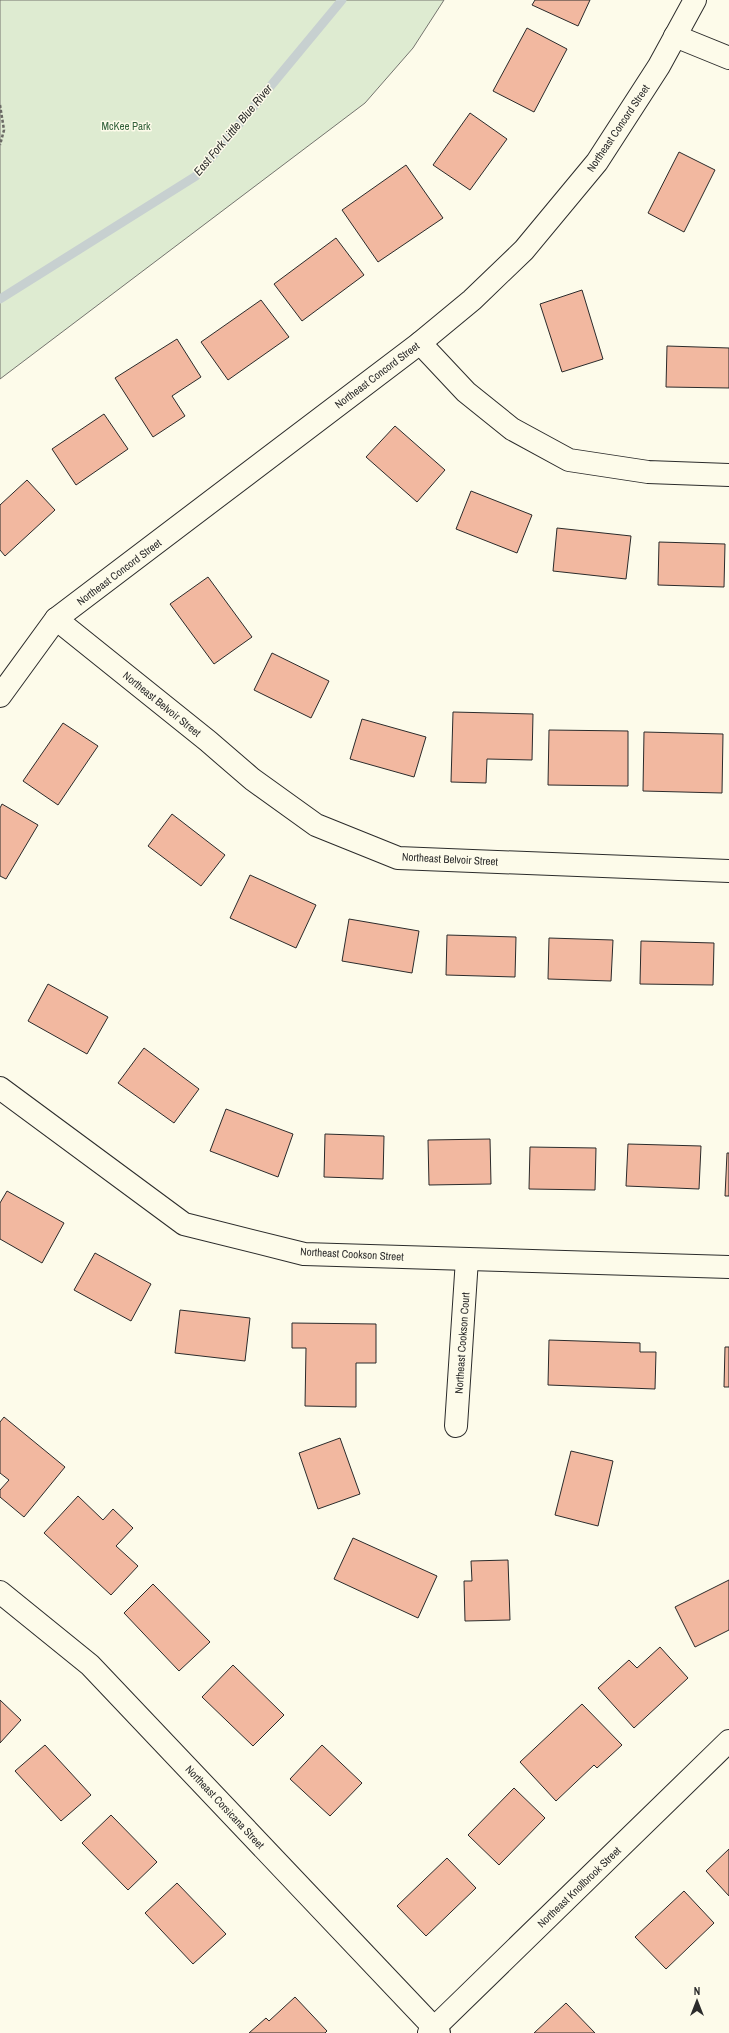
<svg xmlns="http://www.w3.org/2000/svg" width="729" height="2033" font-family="'Archivo Narrow',sans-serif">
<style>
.green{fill:#deebd1;stroke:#74746e}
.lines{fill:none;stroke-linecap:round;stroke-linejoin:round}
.stream{stroke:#c7d0d0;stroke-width:9}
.building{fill:#f2b8a0;stroke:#2b2b2b}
.minor-casing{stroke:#2b2b2b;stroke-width:24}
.path{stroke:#6a6964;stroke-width:2.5;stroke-dasharray:3 2;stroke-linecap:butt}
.minor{stroke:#fdfbea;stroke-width:22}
.labels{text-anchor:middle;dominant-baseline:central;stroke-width:3;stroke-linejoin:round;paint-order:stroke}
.park-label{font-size:11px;fill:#34623c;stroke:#fdfbea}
.street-label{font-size:11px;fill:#2b2b2b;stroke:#fdfbea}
.water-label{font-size:12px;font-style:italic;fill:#2b2b2b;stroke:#fdfbea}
</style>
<rect width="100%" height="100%" fill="#fdfbea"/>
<!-- green -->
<path class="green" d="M0 0H444L413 48 365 103 0 379Z"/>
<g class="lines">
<!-- stream -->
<path class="stream" d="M0 299 196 176 342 0"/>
</g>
<!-- building -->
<g class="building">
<path d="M535 0H590L578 26 532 5Z"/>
<path d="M527 28 567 49 534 112 493 91Z"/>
<path d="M470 113 507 139 470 190 433 165Z"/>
<path d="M679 152 715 170 684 232 648 213Z"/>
<path d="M406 165 443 218 378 262 342 210Z"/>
<path d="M336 238 364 275 302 321 274 284Z"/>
<path d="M582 290 603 359 562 372 540 304Z"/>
<path d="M261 300 289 337 228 380 201 342Z"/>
<path d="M177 339 201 377 172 396 185 416 153 437 115 378Z"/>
<path d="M667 346 729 348V388L666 387Z"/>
<path d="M104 414 128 449 76 485 52 449Z"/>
<path d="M395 426 445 470 417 502 366 457Z"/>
<path d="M27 480 55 510 5 556 0 550V505Z"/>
<path d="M471 491 532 515 517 553 456 529Z"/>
<path d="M557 528 631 536 626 579 553 571Z"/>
<path d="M659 542 725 544 724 587 658 585Z"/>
<path d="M208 577 252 637 214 664 170 604Z"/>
<path d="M272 653 329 681 311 718 254 690Z"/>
<path d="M453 712 533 714 532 760 487 759 486 783 451 782Z"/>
<path d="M362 719 426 737 414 777 350 759Z"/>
<path d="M63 723 98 746 58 805 23 781Z"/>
<path d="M549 730 628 731V786L548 785Z"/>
<path d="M644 732 723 734 722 793 643 791Z"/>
<path d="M2 804 38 825 6 879 0 876V808Z"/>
<path d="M172 814 225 855 201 886 148 846Z"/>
<path d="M250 875 316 905 296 948 230 918Z"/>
<path d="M349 919 419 931 412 973 342 961Z"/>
<path d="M447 935 516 937 515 977 446 975Z"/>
<path d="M549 938 613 940 611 981 548 979Z"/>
<path d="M641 941 714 943 713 985 640 984Z"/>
<path d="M48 984 108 1017 87 1054 28 1021Z"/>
<path d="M144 1048 199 1089 174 1123 118 1083Z"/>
<path d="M226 1109 293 1134 278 1177 210 1151Z"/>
<path d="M325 1134 384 1136 383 1179 324 1177Z"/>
<path d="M490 1139 491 1184 429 1185 428 1140Z"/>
<path d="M628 1144 701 1146 699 1189 626 1186Z"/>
<path d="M530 1147 596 1148 595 1190 529 1189Z"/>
<path d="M727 1153H729V1196H725Z"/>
<path d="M7 1191 64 1223 42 1263 0 1239V1203Z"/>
<path d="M95 1253 151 1284 131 1321 74 1290Z"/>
<path d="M180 1310 250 1318 245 1361 175 1353Z"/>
<path d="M292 1323 376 1324V1363H356V1407L305 1406 306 1348H292Z"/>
<path d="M549 1340 640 1343V1352H656L655 1389 548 1385Z"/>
<path d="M725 1347H729V1387H724Z"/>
<path d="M4 1417 65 1467 24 1517 0 1497V1490L9 1480 0 1473V1422Z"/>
<path d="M340 1438 360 1494 318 1509 299 1453Z"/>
<path d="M571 1451 613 1461 598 1526 555 1515Z"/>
<path d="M78 1496 103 1520 113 1509 133 1528 116 1546 138 1566 111 1595 44 1533Z"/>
<path d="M353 1538 437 1576 418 1618 334 1579Z"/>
<path d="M508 1560 510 1620 465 1621 464 1581H472L471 1561Z"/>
<path d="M729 1580V1630L695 1647 675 1607Z"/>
<path d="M153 1584 210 1642 179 1671 124 1613Z"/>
<path d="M660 1647 688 1678 634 1728 598 1688 629 1660 637 1668Z"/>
<path d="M233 1665 284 1715 253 1746 202 1697Z"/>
<path d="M0 1700 21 1720 0 1743Z"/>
<path d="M582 1704 622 1745 597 1768 594 1765 556 1801 520 1762Z"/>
<path d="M45 1745 91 1795 61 1821 15 1771Z"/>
<path d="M322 1745 362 1783 330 1816 290 1779Z"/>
<path d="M514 1788 545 1818 499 1865 468 1835Z"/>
<path d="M111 1815 157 1862 128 1890 82 1843Z"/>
<path d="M729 1849V1896L706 1871Z"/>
<path d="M447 1858 476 1888 426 1936 397 1906Z"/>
<path d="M177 1883 226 1934 193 1964 145 1913Z"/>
<path d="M684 1891 714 1923 666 1969 635 1937Z"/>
<path d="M295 1997 327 2031 325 2033H249L266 2018 269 2021Z"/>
<path d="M566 2003 595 2033H534Z"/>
</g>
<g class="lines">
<defs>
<g id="minor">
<path d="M675 36 729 58"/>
<path d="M420 343 466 392 512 429 569 460 648 472 729 475"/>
<path d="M56 619 208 741 252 779 316 825 398 858 729 871"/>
<path d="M0 696 56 619 420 343 472 300 524 250 597 162 659 66 695 0"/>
<path d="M0 1088 184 1224 304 1254 729 1267"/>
<path d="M456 1426 467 1259"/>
<path d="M0 1592 90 1665 439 2033"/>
<path d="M429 2033 729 1741"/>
</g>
</defs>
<!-- minor casing -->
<use href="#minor" class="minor-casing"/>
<!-- path -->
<path class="path" d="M0 105 4 130 0 145"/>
<!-- minor -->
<use href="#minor" class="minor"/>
</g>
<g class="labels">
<!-- park labels -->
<g class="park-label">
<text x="126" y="126">McKee Park</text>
</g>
<!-- street labels -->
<g class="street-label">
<text transform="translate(618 128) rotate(-56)">Northeast Concord Street</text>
<text transform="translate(377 375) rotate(-37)">Northeast Concord Street</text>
<text transform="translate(119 572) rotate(-37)">Northeast Concord Street</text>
<text transform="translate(162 704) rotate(39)">Northeast Belvoir Street</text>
<text transform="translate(450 859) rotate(3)">Northeast Belvoir Street</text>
<text transform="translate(352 1254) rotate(3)">Northeast Cookson Street</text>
<text transform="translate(462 1343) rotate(-86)">Northeast Cookson Court</text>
<text transform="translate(225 1807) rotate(47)">Northeast Corsicana Street</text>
<text transform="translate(579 1887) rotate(-44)">Northeast Knollbrook Street</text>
</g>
<!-- water labels -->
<g class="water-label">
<text transform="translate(233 130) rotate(-50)">East Fork Little Blue River</text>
</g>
</g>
<!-- north arrow -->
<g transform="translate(697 2001)" stroke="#fdfbea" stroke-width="3" paint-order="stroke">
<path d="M0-3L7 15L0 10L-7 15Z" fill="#2b2b2b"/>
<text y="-6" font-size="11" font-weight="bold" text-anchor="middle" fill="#2b2b2b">N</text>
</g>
</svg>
